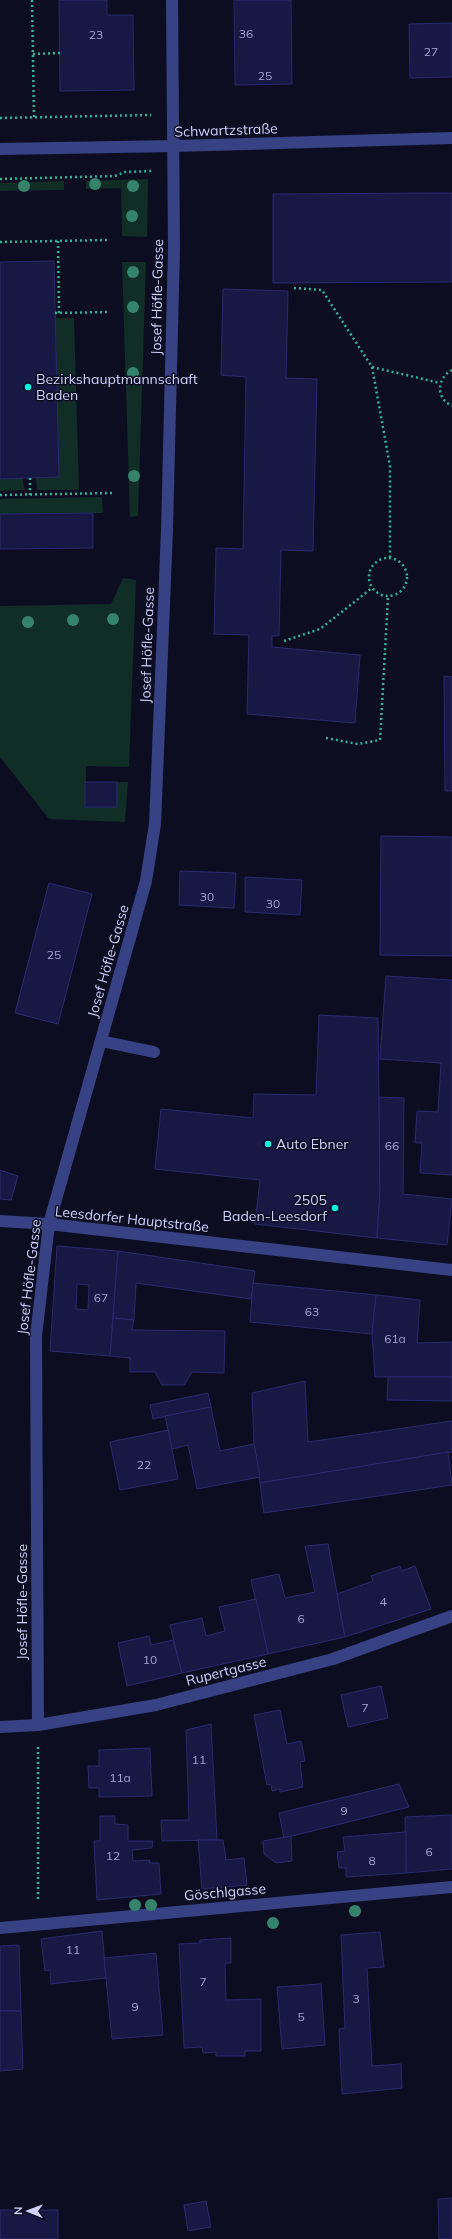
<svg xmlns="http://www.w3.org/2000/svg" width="452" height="2239" font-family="Mulish,sans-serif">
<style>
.green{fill:#102d26}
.building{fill:#181844;stroke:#292971;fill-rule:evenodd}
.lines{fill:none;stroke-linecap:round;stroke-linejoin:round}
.path{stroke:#2ab793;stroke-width:2.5;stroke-dasharray:2 3;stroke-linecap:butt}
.minor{stroke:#364283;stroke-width:12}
.tree{fill:#35836a}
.poi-dot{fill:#00f9e1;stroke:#0d0d22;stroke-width:1.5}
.labels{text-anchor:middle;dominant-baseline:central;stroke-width:3;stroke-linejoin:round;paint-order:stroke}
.number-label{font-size:12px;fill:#a0a4d0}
.street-label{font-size:14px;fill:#ced2ff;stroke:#0d0d22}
.poi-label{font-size:14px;fill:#ced2ff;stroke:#0d0d22;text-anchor:start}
</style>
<rect width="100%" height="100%" fill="#0d0d22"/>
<!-- green -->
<g class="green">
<path d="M148 179 147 237 122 236 121 188 86 189V181Z"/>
<path d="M64 181V190L0 191V183Z"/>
<path d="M122 262H146L138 516 130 517Z"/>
<path d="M56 318H74L79 490H37L36 478 59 477Z"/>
<path d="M0 456 23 478 24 490 0 491Z"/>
<path d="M102 497 103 513 0 514V499Z"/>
<path d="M123 578 136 580 129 767 86 766V807H116L117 782H128L125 822 49 819 0 757V606L111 604Z"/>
</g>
<!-- building -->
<g class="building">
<path d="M59 0H107V15H133L134 90 60 91Z"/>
<path d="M234 0H291L292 84 235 85Z"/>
<path d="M452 23V77L410 78 409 24Z"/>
<path d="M436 193H452V282L273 283V194Z"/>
<path d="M54 261 59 477 0 479V262Z"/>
<path d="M223 289 288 291 286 378 317 379 313 551 281 550 279 636H272V647L360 655 355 723 247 714 249 635 214 634 216 548 243 549 246 377 221 375Z"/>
<path d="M93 513V548L0 549V514Z"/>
<path d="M444 676 452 677V791H445Z"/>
<rect x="85" y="782" width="32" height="25"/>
<path d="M381 836 452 837V956L380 955Z"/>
<path d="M180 871 236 873 234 908 179 905Z"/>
<path d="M245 877 302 880 300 915 245 912Z"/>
<path d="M49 883 92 894 58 1024 15 1013Z"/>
<path d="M386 976 452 980V1175L420 1173 422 1143H415L417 1111 438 1112 441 1063 380 1059Z"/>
<path d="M319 1015 378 1018 380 1192 377 1238 255 1224 260 1180 155 1169 161 1109 253 1118 254 1094 316 1095Z"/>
<path d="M379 1097 404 1098 403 1194 452 1199 447 1245 377 1238 380 1192Z"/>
<path d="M0 1170 18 1176 11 1200 0 1199Z"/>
<path d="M57 1246 118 1251 110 1356 50 1351ZM77 1284 89 1285 88 1310 76 1309Z"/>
<path d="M118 1251 255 1271 251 1299 136 1283 134 1320 113 1318Z"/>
<path d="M253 1283 376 1295 372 1334 250 1322Z"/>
<path d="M376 1295 420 1300 417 1343 452 1342V1377H375L372 1334Z"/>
<path d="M113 1318 134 1320 132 1330 225 1331 224 1373 192 1372 184 1385H162L155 1372H130V1358L110 1356Z"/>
<path d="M388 1377H452V1401L387 1400Z"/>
<path d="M305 1381 308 1442 452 1421V1452L260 1483 254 1444 252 1393Z"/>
<path d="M208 1393 211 1407 153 1419 150 1405Z"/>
<path d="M211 1407 220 1451 254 1444 260 1477 197 1489 188 1445 172 1449 165 1416Z"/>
<path d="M168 1430 178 1479 120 1490 110 1442Z"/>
<path d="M448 1452 452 1485 264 1513 260 1483Z"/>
<path d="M328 1544 345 1637 268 1654 251 1580 279 1574 285 1598 315 1592 305 1546Z"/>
<path d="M400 1566 402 1571 415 1566 431 1609 345 1637 337 1594 373 1581 371 1576Z"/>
<path d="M256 1599 268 1654 182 1673 170 1625 202 1618 206 1636 225 1631 219 1607Z"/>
<path d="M149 1636 151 1645 173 1640 182 1673 127 1686 118 1643Z"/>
<path d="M381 1686 388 1718 348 1727 341 1695Z"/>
<path d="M280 1710 287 1744 301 1741 305 1761 300 1762 303 1787 280 1792V1789L272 1791 271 1784 267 1785 254 1715Z"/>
<path d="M211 1724 217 1840 162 1841 161 1820H189L186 1730Z"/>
<path d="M150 1748 152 1796 99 1797V1788H89L88 1766H99V1750Z"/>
<path d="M399 1784 409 1807 284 1838 279 1813Z"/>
<path d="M452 1815V1869L406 1873 405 1817Z"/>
<path d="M100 1816H115V1824L128 1825V1841H153L152 1848 132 1850 133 1861 150 1860 149 1863H159L161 1894 97 1900 94 1841H100Z"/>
<path d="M406 1832V1873L346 1877V1868H339L337 1852 345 1851 343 1837Z"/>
<path d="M291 1836 292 1861 276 1863 264 1854 263 1841Z"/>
<path d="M198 1840H223L226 1860 244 1858 247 1885 202 1889Z"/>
<path d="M102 1931 106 1978 51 1984 50 1970 45 1971 41 1939Z"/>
<path d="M380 1932 384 1967 367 1968 372 2066 401 2064 402 2088 342 2094 339 2029 345 2028 341 1935Z"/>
<path d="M231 1938V1963H225L226 2000 261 1999V2051H245V2056H216V2052L203 2053 202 2047 184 2048 179 1944 200 1943V1940Z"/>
<path d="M19 1945 21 2011H0V1946Z"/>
<path d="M156 1953 163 2035 112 2039 104 1958Z"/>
<path d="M321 1984 325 2045 282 2049 277 1987Z"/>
<path d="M0 2011H21L23 2069 0 2071Z"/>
<path d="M452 2198V2239H439L438 2199Z"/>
<path d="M206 2201 211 2227 188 2231 184 2205Z"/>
<rect x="0" y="2210" width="58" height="29"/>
</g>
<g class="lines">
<!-- path -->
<g class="path">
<path d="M32 0 34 117"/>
<path d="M33 54 60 53"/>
<path d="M0 118 151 115"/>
<path d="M0 179 115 176 125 172 151 171"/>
<path d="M58 241 59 313"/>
<path d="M0 242 108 240"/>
<path d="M294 288 322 290 372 367 440 383"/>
<path d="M55 313 109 312"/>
<path d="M372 367 390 466V559"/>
<path d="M452 370C437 378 435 398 452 406"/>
<path d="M30 478V495"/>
<path d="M0 495 114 493"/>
<circle cx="388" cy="577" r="19"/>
<path d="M284 641 320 629 372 588"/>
<path d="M326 738 358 744 380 740 388 597"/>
<path d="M38 1747V1902"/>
</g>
<!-- minor -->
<g class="minor">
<path d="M0 149 174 146 452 138"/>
<path d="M101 1041 154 1052"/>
<path d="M0 1221 49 1224 452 1270"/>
<path d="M38 1725 36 1336 49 1224 146 881 155 824 167 530 174 248 172 0"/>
<path d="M0 1727 38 1725 156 1705 333 1659 452 1616"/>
<path d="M0 1928 452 1887"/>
</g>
</g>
<!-- trees -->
<g class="tree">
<circle cx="95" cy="184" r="6"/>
<circle cx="24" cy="186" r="6"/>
<circle cx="133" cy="186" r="6"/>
<circle cx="132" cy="216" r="6"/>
<circle cx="133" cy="272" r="6"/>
<circle cx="133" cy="307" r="6"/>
<circle cx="133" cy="373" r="6"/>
<circle cx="134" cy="476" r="6"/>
<circle cx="113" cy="619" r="6"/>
<circle cx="73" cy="620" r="6"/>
<circle cx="28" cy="622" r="6"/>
<circle cx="135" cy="1905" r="6"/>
<circle cx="151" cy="1905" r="6"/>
<circle cx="355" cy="1911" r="6"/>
<circle cx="273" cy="1923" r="6"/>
</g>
<!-- markers -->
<g class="poi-dot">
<circle cx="28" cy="387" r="4"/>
<circle cx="268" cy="1144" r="4"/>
<circle cx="335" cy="1208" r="4"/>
</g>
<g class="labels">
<!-- number labels -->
<g class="number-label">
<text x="246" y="33">36</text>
<text x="96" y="34">23</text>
<text x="431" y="51">27</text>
<text x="265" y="75">25</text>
<text x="207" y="896">30</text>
<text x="273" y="903">30</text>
<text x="54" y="954">25</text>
<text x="392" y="1145">66</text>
<text x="101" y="1297">67</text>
<text x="312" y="1311">63</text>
<text x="395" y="1338">61a</text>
<text x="144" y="1464">22</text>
<text x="383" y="1601">4</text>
<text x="301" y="1618">6</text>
<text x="150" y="1659">10</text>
<text x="365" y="1707">7</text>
<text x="199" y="1759">11</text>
<text x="120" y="1777">11a</text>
<text x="344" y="1810">9</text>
<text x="429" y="1851">6</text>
<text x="113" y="1855">12</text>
<text x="372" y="1860">8</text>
<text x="73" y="1949">11</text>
<text x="203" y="1981">7</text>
<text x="356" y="1998">3</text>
<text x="135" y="2006">9</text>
<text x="301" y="2016">5</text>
</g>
<!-- street labels -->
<g class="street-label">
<text transform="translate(226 130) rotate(-2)">Schwartzstraße</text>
<text transform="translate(157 297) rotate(-89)">Josef Höfle-Gasse</text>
<text transform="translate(147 645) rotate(-88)">Josef Höfle-Gasse</text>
<text transform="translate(108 961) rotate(-74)">Josef Höfle-Gasse</text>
<text transform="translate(132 1219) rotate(6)">Leesdorfer Hauptstraße</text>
<text transform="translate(29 1277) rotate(-83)">Josef Höfle-Gasse</text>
<text transform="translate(22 1602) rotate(-90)">Josef Höfle-Gasse</text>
<text transform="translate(226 1671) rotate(-14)">Rupertgasse</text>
<text transform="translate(225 1892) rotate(-5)">Göschlgasse</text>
</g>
<!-- poi labels -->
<g class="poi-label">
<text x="36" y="379">Bezirkshauptmannschaft<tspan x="36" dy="16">Baden</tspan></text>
<text x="276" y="1144">Auto Ebner</text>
<text x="327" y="1200" text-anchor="end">2505<tspan x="327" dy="16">Baden-Leesdorf</tspan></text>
</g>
</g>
<!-- north arrow -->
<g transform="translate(28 2211) rotate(271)" stroke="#0d0d22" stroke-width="3" paint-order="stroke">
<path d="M0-3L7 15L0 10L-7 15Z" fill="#ced2ff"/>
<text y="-6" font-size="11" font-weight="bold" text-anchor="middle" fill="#ced2ff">N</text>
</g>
</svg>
